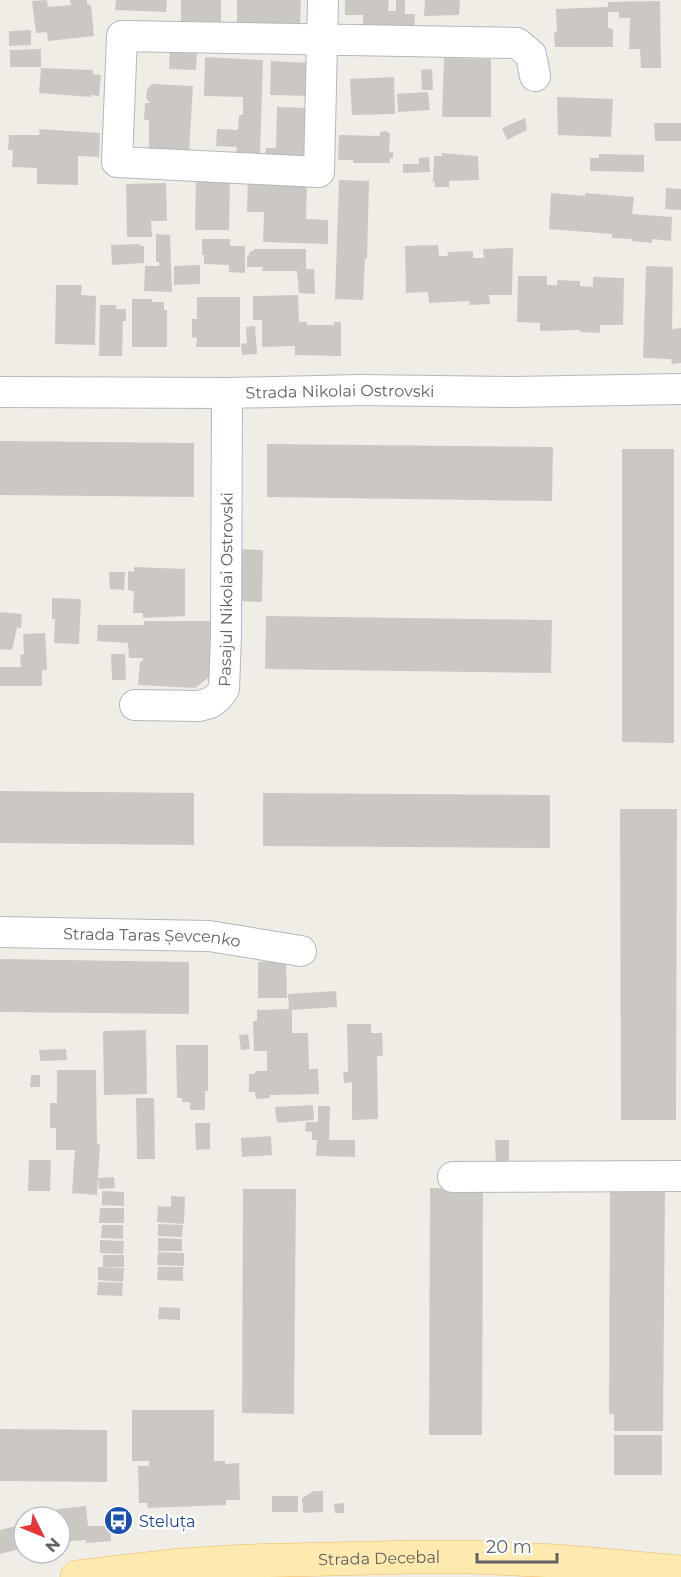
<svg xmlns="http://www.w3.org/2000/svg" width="681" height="1577" font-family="Montserrat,sans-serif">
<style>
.building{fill:#cbc8c3}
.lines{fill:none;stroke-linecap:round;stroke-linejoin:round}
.minor-casing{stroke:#b4b7bb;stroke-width:32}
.primary-casing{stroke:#efba60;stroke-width:34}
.minor{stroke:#fff;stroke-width:30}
.primary{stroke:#fee9ae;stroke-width:33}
.labels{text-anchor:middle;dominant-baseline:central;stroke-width:5;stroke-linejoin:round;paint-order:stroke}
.street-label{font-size:16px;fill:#5e6367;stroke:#fff}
.transit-label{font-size:16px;fill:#164399;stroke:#fff;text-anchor:start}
</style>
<rect width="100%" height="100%" fill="#f0ede7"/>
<!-- building -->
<g class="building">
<path d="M47 0 48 7 71 5 70 0H87V4L91 5 94 36 48 41 47 32 36 33 32 1Z"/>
<path d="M116 0H167L166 12 115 10Z"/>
<rect x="181" y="0" width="40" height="24"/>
<path d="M237 0H301L300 27 237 26Z"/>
<path d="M345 0H389L388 11H396V0H405V14H415L414 32 363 30V15H345Z"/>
<path d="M425 0H460L459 15 424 16Z"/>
<path d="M660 1 661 68H641L640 49H629L630 18H619V12H608V28L613 29V47H555L554 32H557L556 9 608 7V2Z"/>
<path d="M31 30V45L9 46V31Z"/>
<path d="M41 49V67H10V50Z"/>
<path d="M170 50 197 51 196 70 169 69Z"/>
<path d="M205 57 263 60 260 153H236L237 147 216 146 217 129 238 130 239 115H243V97L204 96Z"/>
<path d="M444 58 491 59V117H442Z"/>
<path d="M271 61 311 63V96L270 95Z"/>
<path d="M41 68 93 70V74L101 75 99 96 91 95V97L39 93Z"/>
<path d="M432 69 433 90H422L421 70Z"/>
<path d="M394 77 395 114 352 115 350 79Z"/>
<path d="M152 84 193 86 189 152 149 148V120H144L145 103H150L146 98 147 90Z"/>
<path d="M428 92 430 110 398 112 397 94Z"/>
<path d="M557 97 613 99 611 137 558 135Z"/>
<path d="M277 107 310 108 308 157 265 155 266 148H276Z"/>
<path d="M525 118 527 130 507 140 502 128Z"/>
<path d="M654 123H681V141H655Z"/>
<path d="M39 129 100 133 99 157 78 156V185L37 184V168L12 167 13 150H8L9 135H40Z"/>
<path d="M385 131 390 133 389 152H393V158L390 159V163H353V160H338L339 135 380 136V132Z"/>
<path d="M442 153 478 156 479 180 449 181V187H435V182H433L434 156H442Z"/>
<path d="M599 154 644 155V172L590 171V158H599Z"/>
<path d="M429 157 430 172 403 173V164H419V158Z"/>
<path d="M196 175 230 176 229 230H195Z"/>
<path d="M248 176 307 181 306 219 328 220V244L263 242 264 212H247Z"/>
<path d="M339 180 369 181 367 259 365 258 363 300 335 299Z"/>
<path d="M166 183 167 221H151L152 237H127L126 184Z"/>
<path d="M666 188 681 189V210L665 209Z"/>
<path d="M551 193 585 196V193L634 197 632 214 672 217 671 241 652 239V243L632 241V239L612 238V234L549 229Z"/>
<path d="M156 234 170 235 172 292 144 291 145 266H159V262H156Z"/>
<path d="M202 239H230V246H245V273L229 272V265L204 264V255H202Z"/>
<path d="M139 244 140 246H144V263L112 265 111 245Z"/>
<path d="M438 245 439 256H448L447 252 473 251V258H484L483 249 513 248 512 295H489L490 304 469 305V301L429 303 428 292 406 293 405 246Z"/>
<path d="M255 249H306V269H314L315 294 299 293 297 271H262L263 267H247V258L250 252Z"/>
<path d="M200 265V284L174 285V266Z"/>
<path d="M646 266 673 267 672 329 681 328V363L672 364 671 359 643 358Z"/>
<path d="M518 276H547V285H557V280L580 281V286L593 287V277L624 278 623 325H600V333L579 332 580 330 540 331V323L517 322Z"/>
<path d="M56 285H82L81 295 96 296 95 345 55 344Z"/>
<path d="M298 295 299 322H307V325H334V322H341V356L295 355V346L262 347V320H253V296Z"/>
<path d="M197 297H240V347H196L197 338 192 337V319H197Z"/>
<path d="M132 299H152V302H164V310H167V347H132Z"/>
<path d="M100 305H116V309H126V321H123L122 356H99Z"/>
<path d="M255 326 257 354 242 355 241 344 247 343 246 327Z"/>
<path d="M0 441 194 443V497L0 495Z"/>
<path d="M267 444 553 447 552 501 267 497Z"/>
<path d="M622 449H674V743L622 742Z"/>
<path d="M235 549 263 550 262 602 234 601Z"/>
<path d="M134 567 185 569V616L143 618V613H133L134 591 128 590V571L134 572Z"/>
<path d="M109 572H125L124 590 110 589Z"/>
<path d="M52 598 81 599 79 644 54 643 55 619H52Z"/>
<path d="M0 612 22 614 21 628H17L12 650 0 649Z"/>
<path d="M266 616 552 620 551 673 265 669Z"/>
<path d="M144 621H216L212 675 195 688 138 685 140 661 142 662 143 658H129L128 643 97 641 98 625H144Z"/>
<path d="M45 633 47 670H42V686H0V667H21L20 655 24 654 23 634Z"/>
<path d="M111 654H125L126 680H112Z"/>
<path d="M0 791 194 793V845L0 843Z"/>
<path d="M263 793 550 795V848L263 846Z"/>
<path d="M620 809H677L676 1120H621Z"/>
<path d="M0 959 189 962V1014L0 1012Z"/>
<path d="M286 961 287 998H258V962Z"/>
<path d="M336 991 337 1007 292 1010V1033H308L309 1069H318L319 1094 270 1095V1098L256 1099 255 1092H249V1074H255V1071H267V1051H254L253 1021H257V1010L289 1009 288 994Z"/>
<path d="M347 1024H371V1033H382L383 1056H377L378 1119 352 1120V1082L344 1083 343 1072H348Z"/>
<path d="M146 1030 147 1094 104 1095 103 1031Z"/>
<path d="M248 1034 250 1049 241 1050 239 1035Z"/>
<path d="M176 1045H208V1091H205V1110H190V1102H182V1098H177Z"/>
<path d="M66 1049 67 1060 40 1061 39 1050Z"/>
<path d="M57 1070H96L97 1144 100 1145 97 1195 72 1193 75 1150H56V1128H50V1103H57Z"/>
<path d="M31 1075H40V1087H30Z"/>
<path d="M136 1098H154L155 1159H137Z"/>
<path d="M313 1105 314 1120 277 1123 275 1107Z"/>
<path d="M318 1106H330L329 1140H355V1157L316 1156 317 1140H312V1132L305 1131 306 1122H318Z"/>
<path d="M195 1123H210V1149L196 1150Z"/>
<path d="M271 1136 272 1155 242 1157 241 1138Z"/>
<path d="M495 1140H509V1164H496Z"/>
<path d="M29 1160H51L50 1191H28Z"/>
<path d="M114 1177 115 1188 99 1189 98 1178Z"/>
<path d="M430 1188H483L482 1435H429Z"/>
<path d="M243 1189H296L294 1414 242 1413Z"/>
<path d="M610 1189 665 1190 663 1431H614V1414H609Z"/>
<path d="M102 1191 124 1192V1206L102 1205Z"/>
<path d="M171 1196 185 1197 184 1224 157 1222 158 1206 171 1207Z"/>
<path d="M100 1208H124V1223H99Z"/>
<path d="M158 1224 183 1225 182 1237 158 1236Z"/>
<path d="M102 1225H123V1239L101 1238Z"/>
<path d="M158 1238 182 1239V1251H158Z"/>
<path d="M100 1240 124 1241 123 1254 100 1253Z"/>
<path d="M158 1252 184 1253V1266L157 1265Z"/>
<rect x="103" y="1255" width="21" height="12"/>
<path d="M98 1267 124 1268 123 1282 98 1280Z"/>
<path d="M158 1267H183V1281L157 1280Z"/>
<path d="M98 1282 123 1283 122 1296 97 1295Z"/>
<path d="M159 1307 180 1308V1320L158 1319Z"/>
<path d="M132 1410H214V1461H225V1464L239 1463 240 1500H226V1505L148 1508 147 1503H139L138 1466H149V1461H132Z"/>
<path d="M0 1429 107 1430V1482L0 1481Z"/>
<rect x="614" y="1435" width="48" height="40"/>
<path d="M314 1491H323V1512L303 1513 302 1498Z"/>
<rect x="272" y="1496" width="26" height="16"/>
<path d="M344 1503V1513H335L334 1504Z"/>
<path d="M86 1506 88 1526H110L111 1541 86 1543V1540L60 1542V1517H58L57 1509Z"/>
<path d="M24 1524V1548L0 1554V1530Z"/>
</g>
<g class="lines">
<defs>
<g id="minor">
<path d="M323 0 319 172 117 162 122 36 517 43 531 55 535 76"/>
<path id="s1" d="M0 392 227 393 360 390 513 392 681 389"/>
<path id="s2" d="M135 705 199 706 210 703 218 697 224 689 226 635 227 393"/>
<path id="s3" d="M0 932 209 936 301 951"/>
<path d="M453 1177 681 1176"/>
</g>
<g id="primary">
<path id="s4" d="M77 1577 181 1565 248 1561 416 1557H471L557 1561 681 1572"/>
</g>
</defs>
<!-- minor casing -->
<use href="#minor" class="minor-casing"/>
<!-- primary casing -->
<use href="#primary" class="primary-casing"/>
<!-- minor -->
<use href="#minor" class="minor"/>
<!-- primary -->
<use href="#primary" class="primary"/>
</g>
<!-- icons -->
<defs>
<symbol id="bus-disc" viewBox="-11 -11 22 22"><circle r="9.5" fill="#1a4fb4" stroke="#fff"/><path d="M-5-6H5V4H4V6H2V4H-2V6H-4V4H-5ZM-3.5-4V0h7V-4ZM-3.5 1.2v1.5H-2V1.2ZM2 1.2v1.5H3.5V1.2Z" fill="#fff"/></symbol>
</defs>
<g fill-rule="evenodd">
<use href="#bus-disc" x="102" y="1504" width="33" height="33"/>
</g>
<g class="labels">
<!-- street labels -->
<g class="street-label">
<text stroke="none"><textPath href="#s1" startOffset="340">Strada Nikolai Ostrovski</textPath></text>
<text stroke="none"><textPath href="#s2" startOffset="195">Pasajul Nikolai Ostrovski</textPath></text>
<text stroke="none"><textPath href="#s3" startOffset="152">Strada Taras Șevcenko</textPath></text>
<text stroke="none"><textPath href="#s4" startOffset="303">Strada Decebal</textPath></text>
</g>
<!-- transit labels -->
<g class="transit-label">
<text x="139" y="1521">Steluța</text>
</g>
</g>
<!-- north arrow -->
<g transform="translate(42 1535) rotate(133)"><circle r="28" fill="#ffffff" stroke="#bfc1c2" stroke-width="1.5"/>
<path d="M0-4.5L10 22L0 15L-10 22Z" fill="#e73639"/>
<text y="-9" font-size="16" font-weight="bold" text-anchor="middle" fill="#5e6367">N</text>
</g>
<!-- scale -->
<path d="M477 1553v9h80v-9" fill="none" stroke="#5e6367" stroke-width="3"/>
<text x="486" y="1553" font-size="18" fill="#5e6367" stroke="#ffffff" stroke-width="4.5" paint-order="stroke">20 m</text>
</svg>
